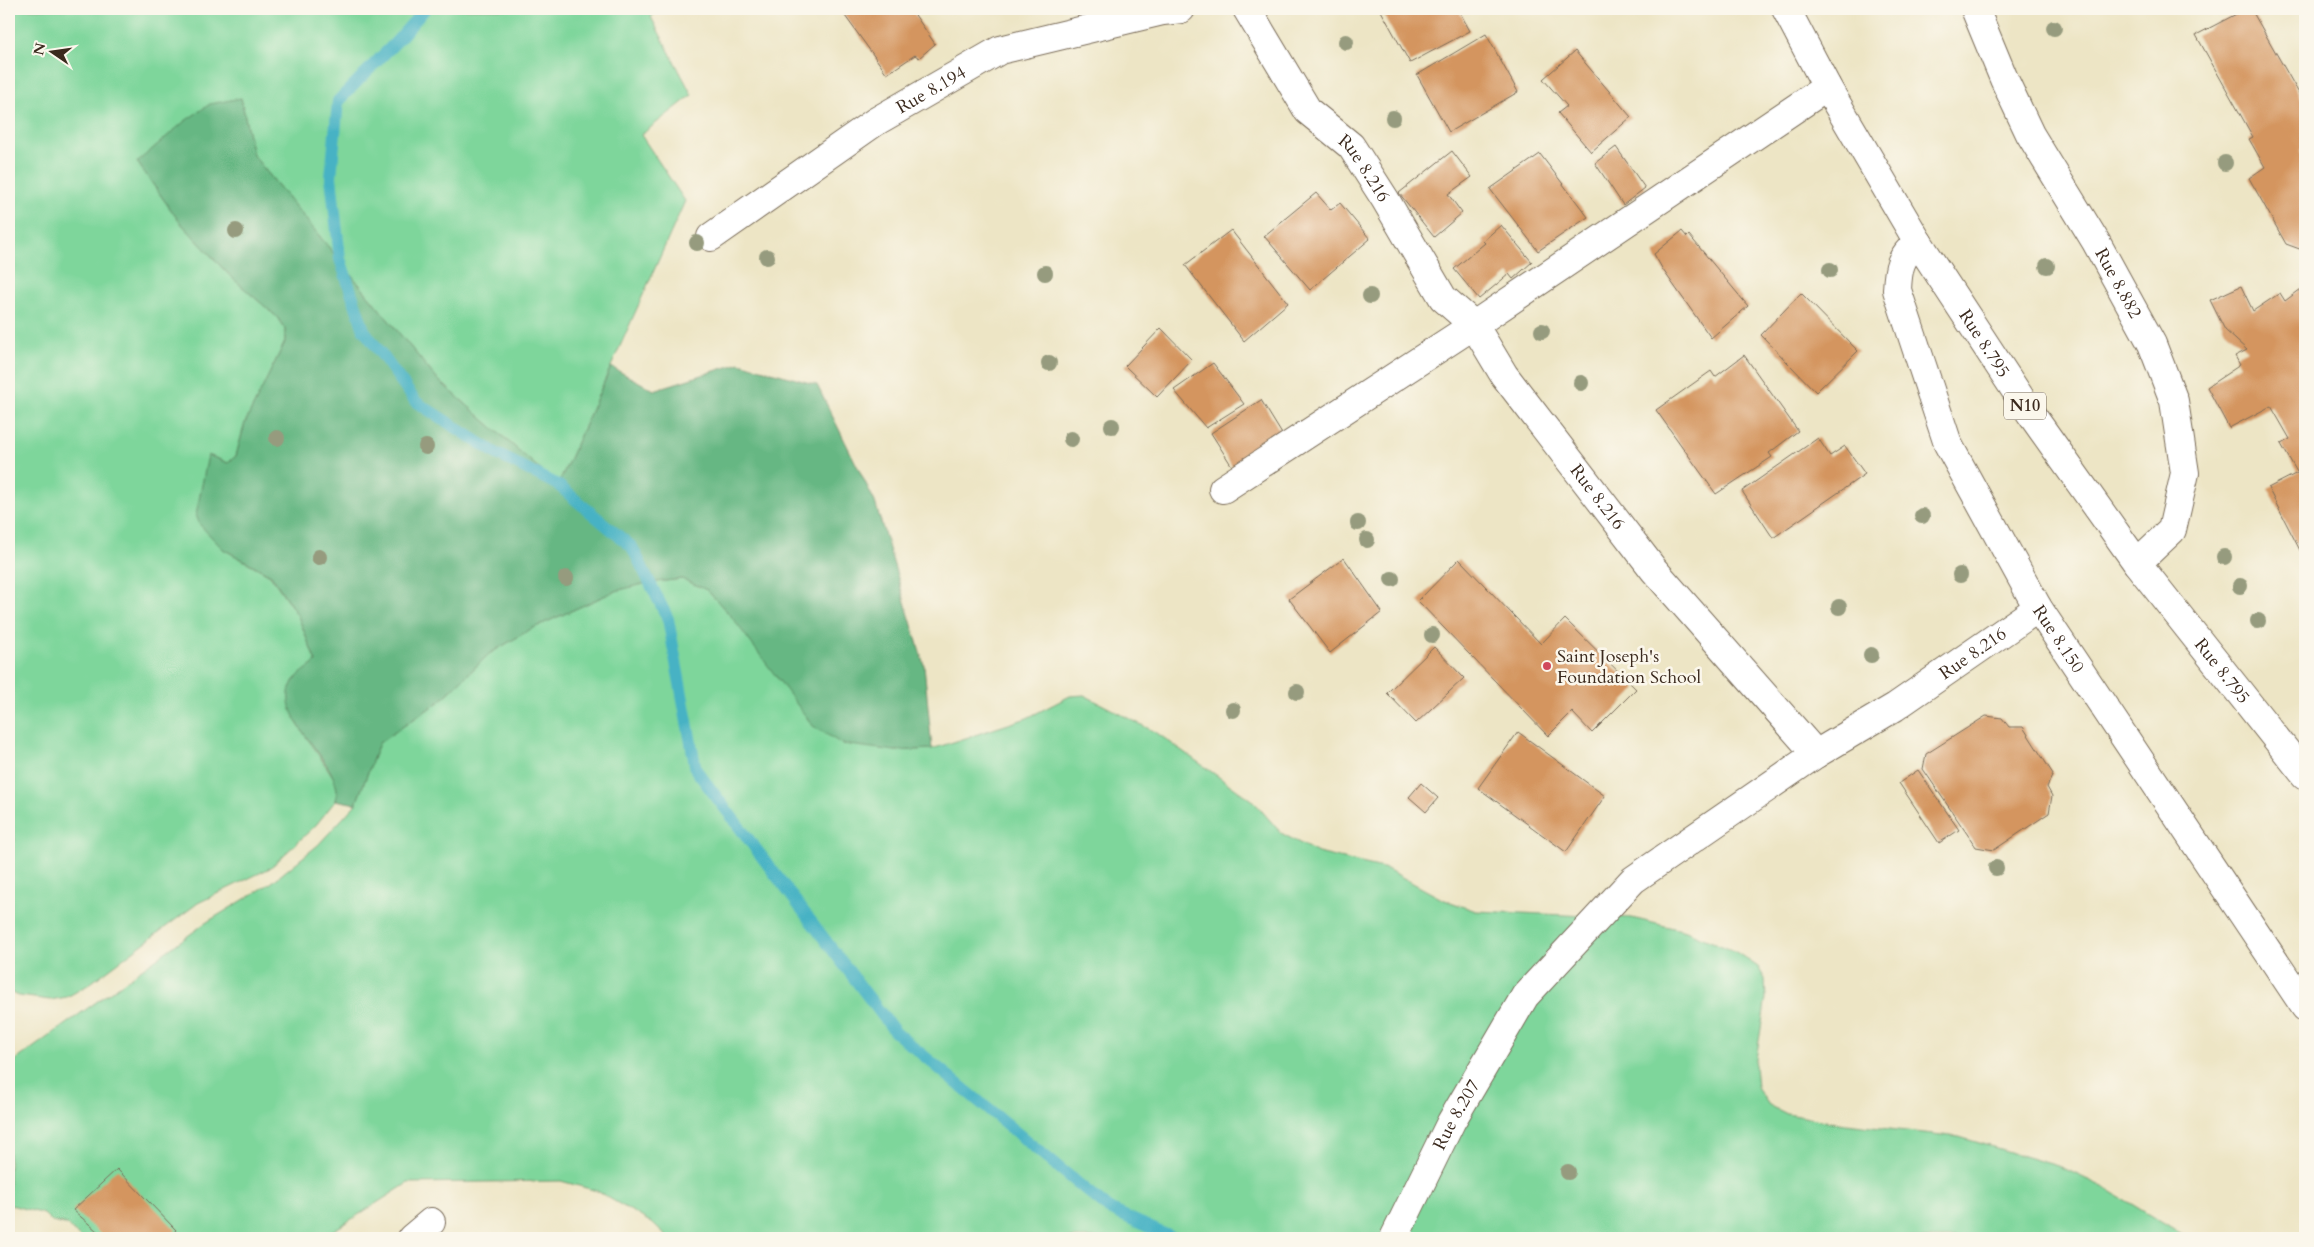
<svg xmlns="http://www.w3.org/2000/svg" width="2314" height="1247" font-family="Cardo,serif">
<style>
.green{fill:#7ed69b;stroke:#5c805c}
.forest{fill:#66b783;stroke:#507050}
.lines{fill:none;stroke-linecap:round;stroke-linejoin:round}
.stream{stroke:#46b2c4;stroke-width:12}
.building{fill:#d4955e}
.minor-casing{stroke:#796b58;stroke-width:30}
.highway-casing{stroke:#796b58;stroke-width:30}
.minor{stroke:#fff;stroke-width:28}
.highway{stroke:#fff;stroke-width:28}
.tree{fill:#969b7e}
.poi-dot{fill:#d1495b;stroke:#fbf7ec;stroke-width:2}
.labels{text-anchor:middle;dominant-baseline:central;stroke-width:5;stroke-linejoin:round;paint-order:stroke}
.shield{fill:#fbf7ec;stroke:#75685c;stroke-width:1}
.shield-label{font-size:16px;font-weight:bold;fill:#3b2a1e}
.street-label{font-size:18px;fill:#3b2a1e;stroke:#fbf7ec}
.poi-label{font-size:18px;fill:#3b2a1e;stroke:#fbf7ec;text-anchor:start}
</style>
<rect width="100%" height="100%" fill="#fbf7ec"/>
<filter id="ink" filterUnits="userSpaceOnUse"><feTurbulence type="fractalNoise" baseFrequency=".02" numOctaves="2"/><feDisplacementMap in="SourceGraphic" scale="10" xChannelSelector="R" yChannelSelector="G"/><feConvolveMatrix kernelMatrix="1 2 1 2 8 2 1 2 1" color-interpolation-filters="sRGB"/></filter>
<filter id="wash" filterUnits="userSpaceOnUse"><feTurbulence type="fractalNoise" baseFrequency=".0096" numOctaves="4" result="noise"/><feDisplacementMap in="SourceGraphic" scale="20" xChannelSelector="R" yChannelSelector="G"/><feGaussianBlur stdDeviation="1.12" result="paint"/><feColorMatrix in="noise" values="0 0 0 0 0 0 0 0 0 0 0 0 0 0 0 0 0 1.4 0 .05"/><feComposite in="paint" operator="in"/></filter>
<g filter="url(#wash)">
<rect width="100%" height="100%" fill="#ede5c5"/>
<!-- green -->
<g class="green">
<path d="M9 9H660L651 17 692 95 641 135 685 201 558 485 436 378 253 155 241 98 137 162 179 221 230 276 277 317 285 329V342L245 423 236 456 228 463 208 455 223 549 270 575 298 616 316 662 293 681 297 723 334 778 338 792 336 800 316 825 270 868 198 903 88 985 67 997 50 1000 19 996 9 992V848L15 840 9 819Z"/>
<path d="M683 579 707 590 731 616 895 751 932 749 1027 718 1070 696 1084 695 1157 733 1254 802 1281 833 1318 853 1387 869 1442 899 1476 911 1632 918 1686 931 1736 952 1758 967 1765 979 1766 998 1755 1065 1757 1088 1769 1105 1787 1114 1837 1123 1959 1137 2061 1167 2107 1189 2187 1238H668L652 1223 597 1191 561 1181 408 1183 322 1238H81L67 1225 51 1221 44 1214 11 1205 9 1206V1065L207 922 271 883 318 845 356 804 379 743 440 701 489 654 531 629 615 591 647 583Z"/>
</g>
<!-- forest -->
<path class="forest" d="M241 98 253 155 436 378 558 485 611 367 654 390 740 363 817 385 875 502 924 665 932 749 895 751 842 744 813 726 731 616 707 590 682 579 647 583 615 591 531 629 489 654 440 701 379 743 356 804 336 800C347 765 270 719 293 682 297 675 309 668 316 662L298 616 271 575 223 549 200 525 196 515 208 455 228 463 236 456 245 423 285 342V329L277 317 230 276 179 221 137 162 185 121 210 104Z"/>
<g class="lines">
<!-- stream -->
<path class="stream" d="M425 9 396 42 338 101 331 177 340 259 364 330 416 402 497 454 558 485 632 547 668 619 696 770 895 1032 1109 1209 1173 1238"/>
</g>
<g id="blocks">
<!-- building -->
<g class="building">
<path d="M840 9H911L935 44 919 58 915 55 887 74Z"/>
<path d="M1380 9H1458L1470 31 1410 63Z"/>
<path d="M2246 9H2251L2305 104V147L2300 150 2305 160V251L2286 244 2249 178 2265 167 2249 139 2253 137 2196 35Z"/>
<path d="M1486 34 1518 92 1449 132 1417 75Z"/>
<path d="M1575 51 1631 117 1591 152 1558 113 1567 106 1543 79Z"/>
<path d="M1616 147 1645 188 1623 205 1595 163Z"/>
<path d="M1452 151 1472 177 1448 194 1462 213 1434 237 1399 193Z"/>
<path d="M1540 154 1588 217 1538 251 1490 189Z"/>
<path d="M1316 193 1331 210 1340 203 1370 239 1310 290 1264 236Z"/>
<path d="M1501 225 1532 262 1513 279 1509 274 1479 299 1454 269 1485 243 1483 241Z"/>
<path d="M1231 230 1288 303 1244 341 1185 265Z"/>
<path d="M1682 231 1687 237 1689 235 1748 306 1711 338 1663 270 1654 254Z"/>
<path d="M2241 286 2253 311 2280 293 2285 301 2305 286V467L2297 472 2281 444 2290 439 2271 406 2229 428 2207 387 2240 365 2235 356 2247 350 2225 330 2210 300Z"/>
<path d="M1801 293 1858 351 1816 392 1761 335Z"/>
<path d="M1161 328 1192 360 1157 397 1125 366Z"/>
<path d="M1744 355 1798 431 1769 453 1772 457 1716 494 1656 410 1711 371 1715 377Z"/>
<path d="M1213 363 1244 404 1206 428 1174 390Z"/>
<path d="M1261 400 1285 439 1235 471 1211 433Z"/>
<path d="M1818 438 1830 456 1845 446 1865 474 1773 538 1742 491Z"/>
<path d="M2305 469V560L2268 488Z"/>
<path d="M1344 558 1382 612 1330 653 1289 599Z"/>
<path d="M1459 559 1541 644 1565 619 1636 689 1592 733 1572 712 1548 736 1418 601Z"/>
<path d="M1434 647 1464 678 1416 723 1387 693Z"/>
<path d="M1986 716 2002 718 2009 727H2023L2053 774 2047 787 2052 796 2049 813 1994 850 1976 847 1923 769 1926 754Z"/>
<path d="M1518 732 1605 796 1566 852 1478 788Z"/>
<path d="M1918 770 1959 830 1939 843 1899 783Z"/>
<path d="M1421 783 1438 798 1426 812 1409 797Z"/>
<path d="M117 1169 176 1230 169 1238H105L73 1210Z"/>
</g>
</g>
</g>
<g filter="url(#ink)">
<use href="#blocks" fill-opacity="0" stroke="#796b58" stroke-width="1"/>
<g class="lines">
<defs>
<g id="minor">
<path id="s1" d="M1247 9 1308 111 1351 146 1385 199 1443 298 1474 325 1504 375 1654 570 1816 754 1895 707 2038 608"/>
<path id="s2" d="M1975 9 2004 79 2030 134 2096 242 2152 344 2174 401 2185 473 2172 530 2137 563"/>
<path id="s3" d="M711 237 875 122 1000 50 1163 11 1181 9"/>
<path id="s4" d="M1918 242C1900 257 1898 267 1897 290L1948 444 2038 608 2305 1007"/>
<path d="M1223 489 1474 325 1827 87"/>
<path d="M412 1238 431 1222"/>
<path id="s5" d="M1394 1238 1451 1122 1525 996 1633 880 1816 754"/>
</g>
<g id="highway">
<path id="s6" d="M1786 9 1827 87 1918 242 2031 414 2137 563 2305 775"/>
</g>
</defs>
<!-- minor casing -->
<use href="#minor" class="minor-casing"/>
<!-- highway casing -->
<use href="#highway" class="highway-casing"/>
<!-- minor -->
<use href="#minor" class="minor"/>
<!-- highway -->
<use href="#highway" class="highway"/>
</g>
<!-- trees -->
<g class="tree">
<circle cx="2054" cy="28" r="8"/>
<circle cx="1346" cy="42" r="8"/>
<circle cx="1393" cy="118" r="8"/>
<circle cx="2225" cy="163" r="8"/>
<circle cx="236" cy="231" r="8"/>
<circle cx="697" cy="243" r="8"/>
<circle cx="767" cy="257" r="8"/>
<circle cx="2047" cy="266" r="8"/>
<circle cx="1830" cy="270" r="8"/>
<circle cx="1045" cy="273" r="8"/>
<circle cx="1370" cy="296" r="8"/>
<circle cx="1542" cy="331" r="8"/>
<circle cx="1049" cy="363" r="8"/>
<circle cx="1581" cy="383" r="8"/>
<circle cx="1112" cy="426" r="8"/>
<circle cx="277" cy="438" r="8"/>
<circle cx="1071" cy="439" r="8"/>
<circle cx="426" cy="447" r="8"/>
<circle cx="1922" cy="516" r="8"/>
<circle cx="1358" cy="523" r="8"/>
<circle cx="1367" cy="540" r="8"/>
<circle cx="319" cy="557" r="8"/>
<circle cx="2224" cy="557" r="8"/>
<circle cx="1960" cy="575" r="8"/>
<circle cx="566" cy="578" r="8"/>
<circle cx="1392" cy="579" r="8"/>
<circle cx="2240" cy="586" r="8"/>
<circle cx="1839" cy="607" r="8"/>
<circle cx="2258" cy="621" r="8"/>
<circle cx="1432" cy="635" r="8"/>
<circle cx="1871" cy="655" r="8"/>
<circle cx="1297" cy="692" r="8"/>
<circle cx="1233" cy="710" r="8"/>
<circle cx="1996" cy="868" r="8"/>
<circle cx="1568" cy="1172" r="8"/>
</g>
</g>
<!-- markers -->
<circle class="poi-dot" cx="1547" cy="666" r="5"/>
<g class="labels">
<!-- shield labels -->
<rect class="shield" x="2004" y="392.5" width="42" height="27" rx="4"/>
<g class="shield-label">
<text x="2025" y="406">N10</text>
</g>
<!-- street labels -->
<g class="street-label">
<text stroke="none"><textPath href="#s3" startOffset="265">Rue 8.194</textPath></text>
<text stroke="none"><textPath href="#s1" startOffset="200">Rue 8.216</textPath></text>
<text stroke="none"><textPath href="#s2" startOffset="310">Rue 8.882</textPath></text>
<text stroke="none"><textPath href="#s6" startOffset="389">Rue 8.795</textPath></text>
<text stroke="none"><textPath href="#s1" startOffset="605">Rue 8.216</textPath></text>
<text stroke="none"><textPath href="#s4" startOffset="441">Rue 8.150</textPath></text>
<text stroke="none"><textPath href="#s1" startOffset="1129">Rue 8.216</textPath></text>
<text stroke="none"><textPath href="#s6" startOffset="794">Rue 8.795</textPath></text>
<text stroke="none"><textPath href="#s5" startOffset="138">Rue 8.207</textPath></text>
</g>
<!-- poi labels -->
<g class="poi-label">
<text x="1557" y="656">Saint Joseph's<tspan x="1557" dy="21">Foundation School</tspan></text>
</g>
</g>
<!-- margin -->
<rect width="2314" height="1247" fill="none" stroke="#fbf7ec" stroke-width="30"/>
<!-- north arrow -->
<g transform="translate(52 52) rotate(283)" stroke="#fbf7ec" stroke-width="4" paint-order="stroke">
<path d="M0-4L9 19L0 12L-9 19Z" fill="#3b2a1e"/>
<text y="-8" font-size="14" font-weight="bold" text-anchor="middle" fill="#3b2a1e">N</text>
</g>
</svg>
